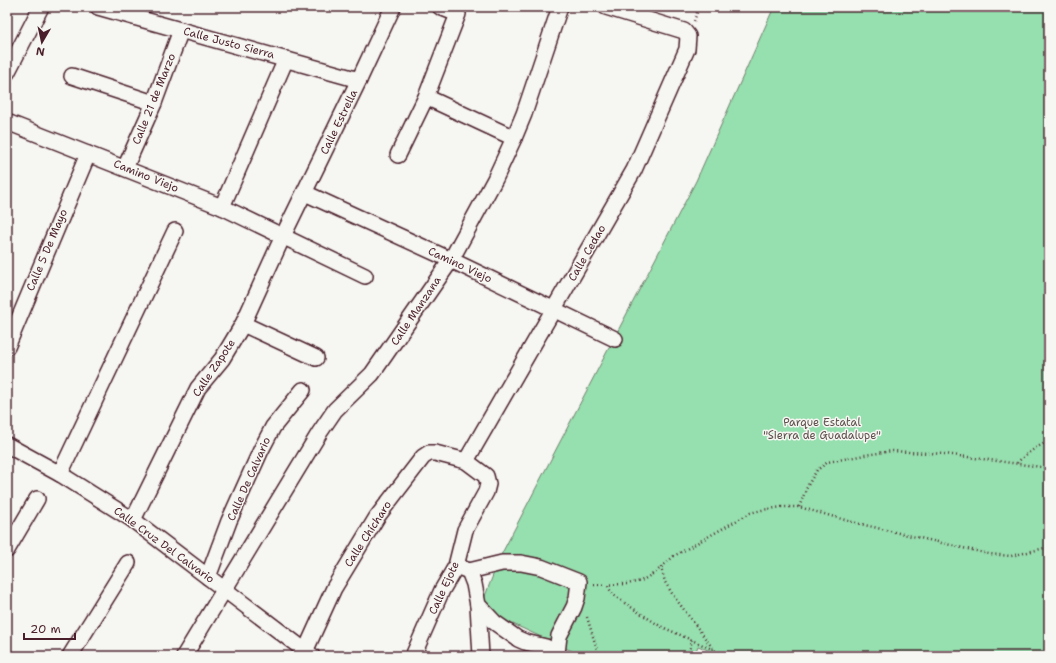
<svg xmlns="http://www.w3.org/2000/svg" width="1056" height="663" font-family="'Shantell Sans',sans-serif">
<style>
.park{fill:#96dfae;stroke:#707f6c}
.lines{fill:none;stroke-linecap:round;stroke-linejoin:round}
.street-casing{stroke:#4a1f2b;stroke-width:18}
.path{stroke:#4a1f2b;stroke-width:2.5;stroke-dasharray:1 3;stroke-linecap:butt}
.street{stroke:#f6f6f2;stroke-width:15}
.labels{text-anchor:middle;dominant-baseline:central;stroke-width:3;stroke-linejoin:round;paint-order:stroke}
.street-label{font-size:11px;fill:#4a1f2b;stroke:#f6f6f2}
.park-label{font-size:11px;fill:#5d4f4c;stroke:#f6f6f2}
</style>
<rect width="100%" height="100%" fill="#f6f6f2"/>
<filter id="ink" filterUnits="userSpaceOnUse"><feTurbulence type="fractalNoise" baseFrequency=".025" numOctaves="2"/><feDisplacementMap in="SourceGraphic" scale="8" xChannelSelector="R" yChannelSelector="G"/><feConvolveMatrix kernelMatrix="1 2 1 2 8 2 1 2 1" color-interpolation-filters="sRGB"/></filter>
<g filter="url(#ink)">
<!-- park -->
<path class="park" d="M774 7H1049V656H722L698 646 694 656H583L480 609 500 557 696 181Z"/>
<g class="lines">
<defs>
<g id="street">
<path d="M98 7 359 80"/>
<path d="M7 73 41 7"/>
<path d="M72 76 154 103"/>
<path d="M426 97 514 138"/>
<path d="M7 122 222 207 365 276"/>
<path d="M398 155 426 97 458 14 440 7"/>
<path d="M125 168 154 103 181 30"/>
<path d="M305 193 451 260 615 339"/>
<path d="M222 207 286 59"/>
<path d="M243 324 316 358"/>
<path d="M7 347 88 154"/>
<path d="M7 445 60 474 133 520 312 656"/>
<path d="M466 461 634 170 687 49 688 36 684 31 606 7"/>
<path d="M60 474 175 231"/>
<path d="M133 520 198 388 222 359 243 324 283 236 359 80 393 7"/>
<path d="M7 550 37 499"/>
<path d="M456 566 469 571 502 563H521L541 567 579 582 577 598 574 607 559 636 557 653 555 656"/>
<path d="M469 571 474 584 478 605 494 622 518 639 525 642 546 647 560 656"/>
<path d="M208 577 229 521 261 450 273 427 303 390"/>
<path d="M478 605 481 656"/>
<path d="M70 656 128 563"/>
<path d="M184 656 320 432 335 410 372 374 451 260 495 179 514 138 524 114 560 7"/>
<path d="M303 656 334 588 377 517 423 457 429 453H435L466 461 486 476 488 484 486 492 465 530 456 566 442 590 413 656"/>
</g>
</defs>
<!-- street casing -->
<use href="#street" class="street-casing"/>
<!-- path -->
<g class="path">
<path d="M694 21 699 7"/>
<path d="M1017 463C1026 453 1037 447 1049 441"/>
<path d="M799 507 808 485 817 470 828 462 865 455 892 451 945 454 1049 468"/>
<path d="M661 567 665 582 673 595 714 650 725 656"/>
<path d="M594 585 627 584 641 581 656 572 674 556 750 513 762 510 782 507H799L856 523 989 554 1011 556 1049 547"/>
<path d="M608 586 611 592 617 598 660 626 714 650"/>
<path d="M587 617 599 656"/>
<path d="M688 656 692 640"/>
</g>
<!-- street -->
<use href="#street" class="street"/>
</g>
</g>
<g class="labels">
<!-- street labels -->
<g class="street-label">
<text transform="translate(229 43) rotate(15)">Calle Justo Sierra</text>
<text transform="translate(154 99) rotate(-68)">Calle 21 de Marzo</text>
<text transform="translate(339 122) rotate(-64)">Calle Estrella</text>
<text transform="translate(146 176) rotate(22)">Camino Viejo</text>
<text transform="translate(47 250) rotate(-67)">Calle 5 De Mayo</text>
<text transform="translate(587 253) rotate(-60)">Calle Cedao</text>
<text transform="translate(460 265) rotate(25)">Camino Viejo</text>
<text transform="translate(416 311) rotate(-56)">Calle Manzana</text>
<text transform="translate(214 368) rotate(-56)">Calle Zapote</text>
<text transform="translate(249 479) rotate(-66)">Calle De Calvario</text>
<text transform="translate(368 534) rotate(-57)">Calle Chícharo</text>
<text transform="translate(164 545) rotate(36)">Calle Cruz Del Calvario</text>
<text transform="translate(444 588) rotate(-65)">Calle Ejote</text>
</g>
<!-- park labels -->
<g class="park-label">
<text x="822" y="422">Parque Estatal<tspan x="822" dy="13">"Sierra de Guadalupe"</tspan></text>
</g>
</g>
<!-- margin -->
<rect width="1056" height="663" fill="none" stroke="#f6f6f2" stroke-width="24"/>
<rect x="12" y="12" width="1032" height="639" fill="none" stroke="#4a1f2b" stroke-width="1.5" filter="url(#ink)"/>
<!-- north arrow -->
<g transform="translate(42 42) rotate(189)" stroke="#f6f6f2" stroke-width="3" paint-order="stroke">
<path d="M0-3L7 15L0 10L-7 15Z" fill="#4a1f2b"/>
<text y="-6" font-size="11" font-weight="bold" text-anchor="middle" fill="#4a1f2b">N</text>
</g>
<!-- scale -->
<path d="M24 633v6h51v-6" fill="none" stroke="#4a1f2b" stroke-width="2"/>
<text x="30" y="633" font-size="12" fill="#4a1f2b" stroke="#f6f6f2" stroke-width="3" paint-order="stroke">20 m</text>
</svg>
